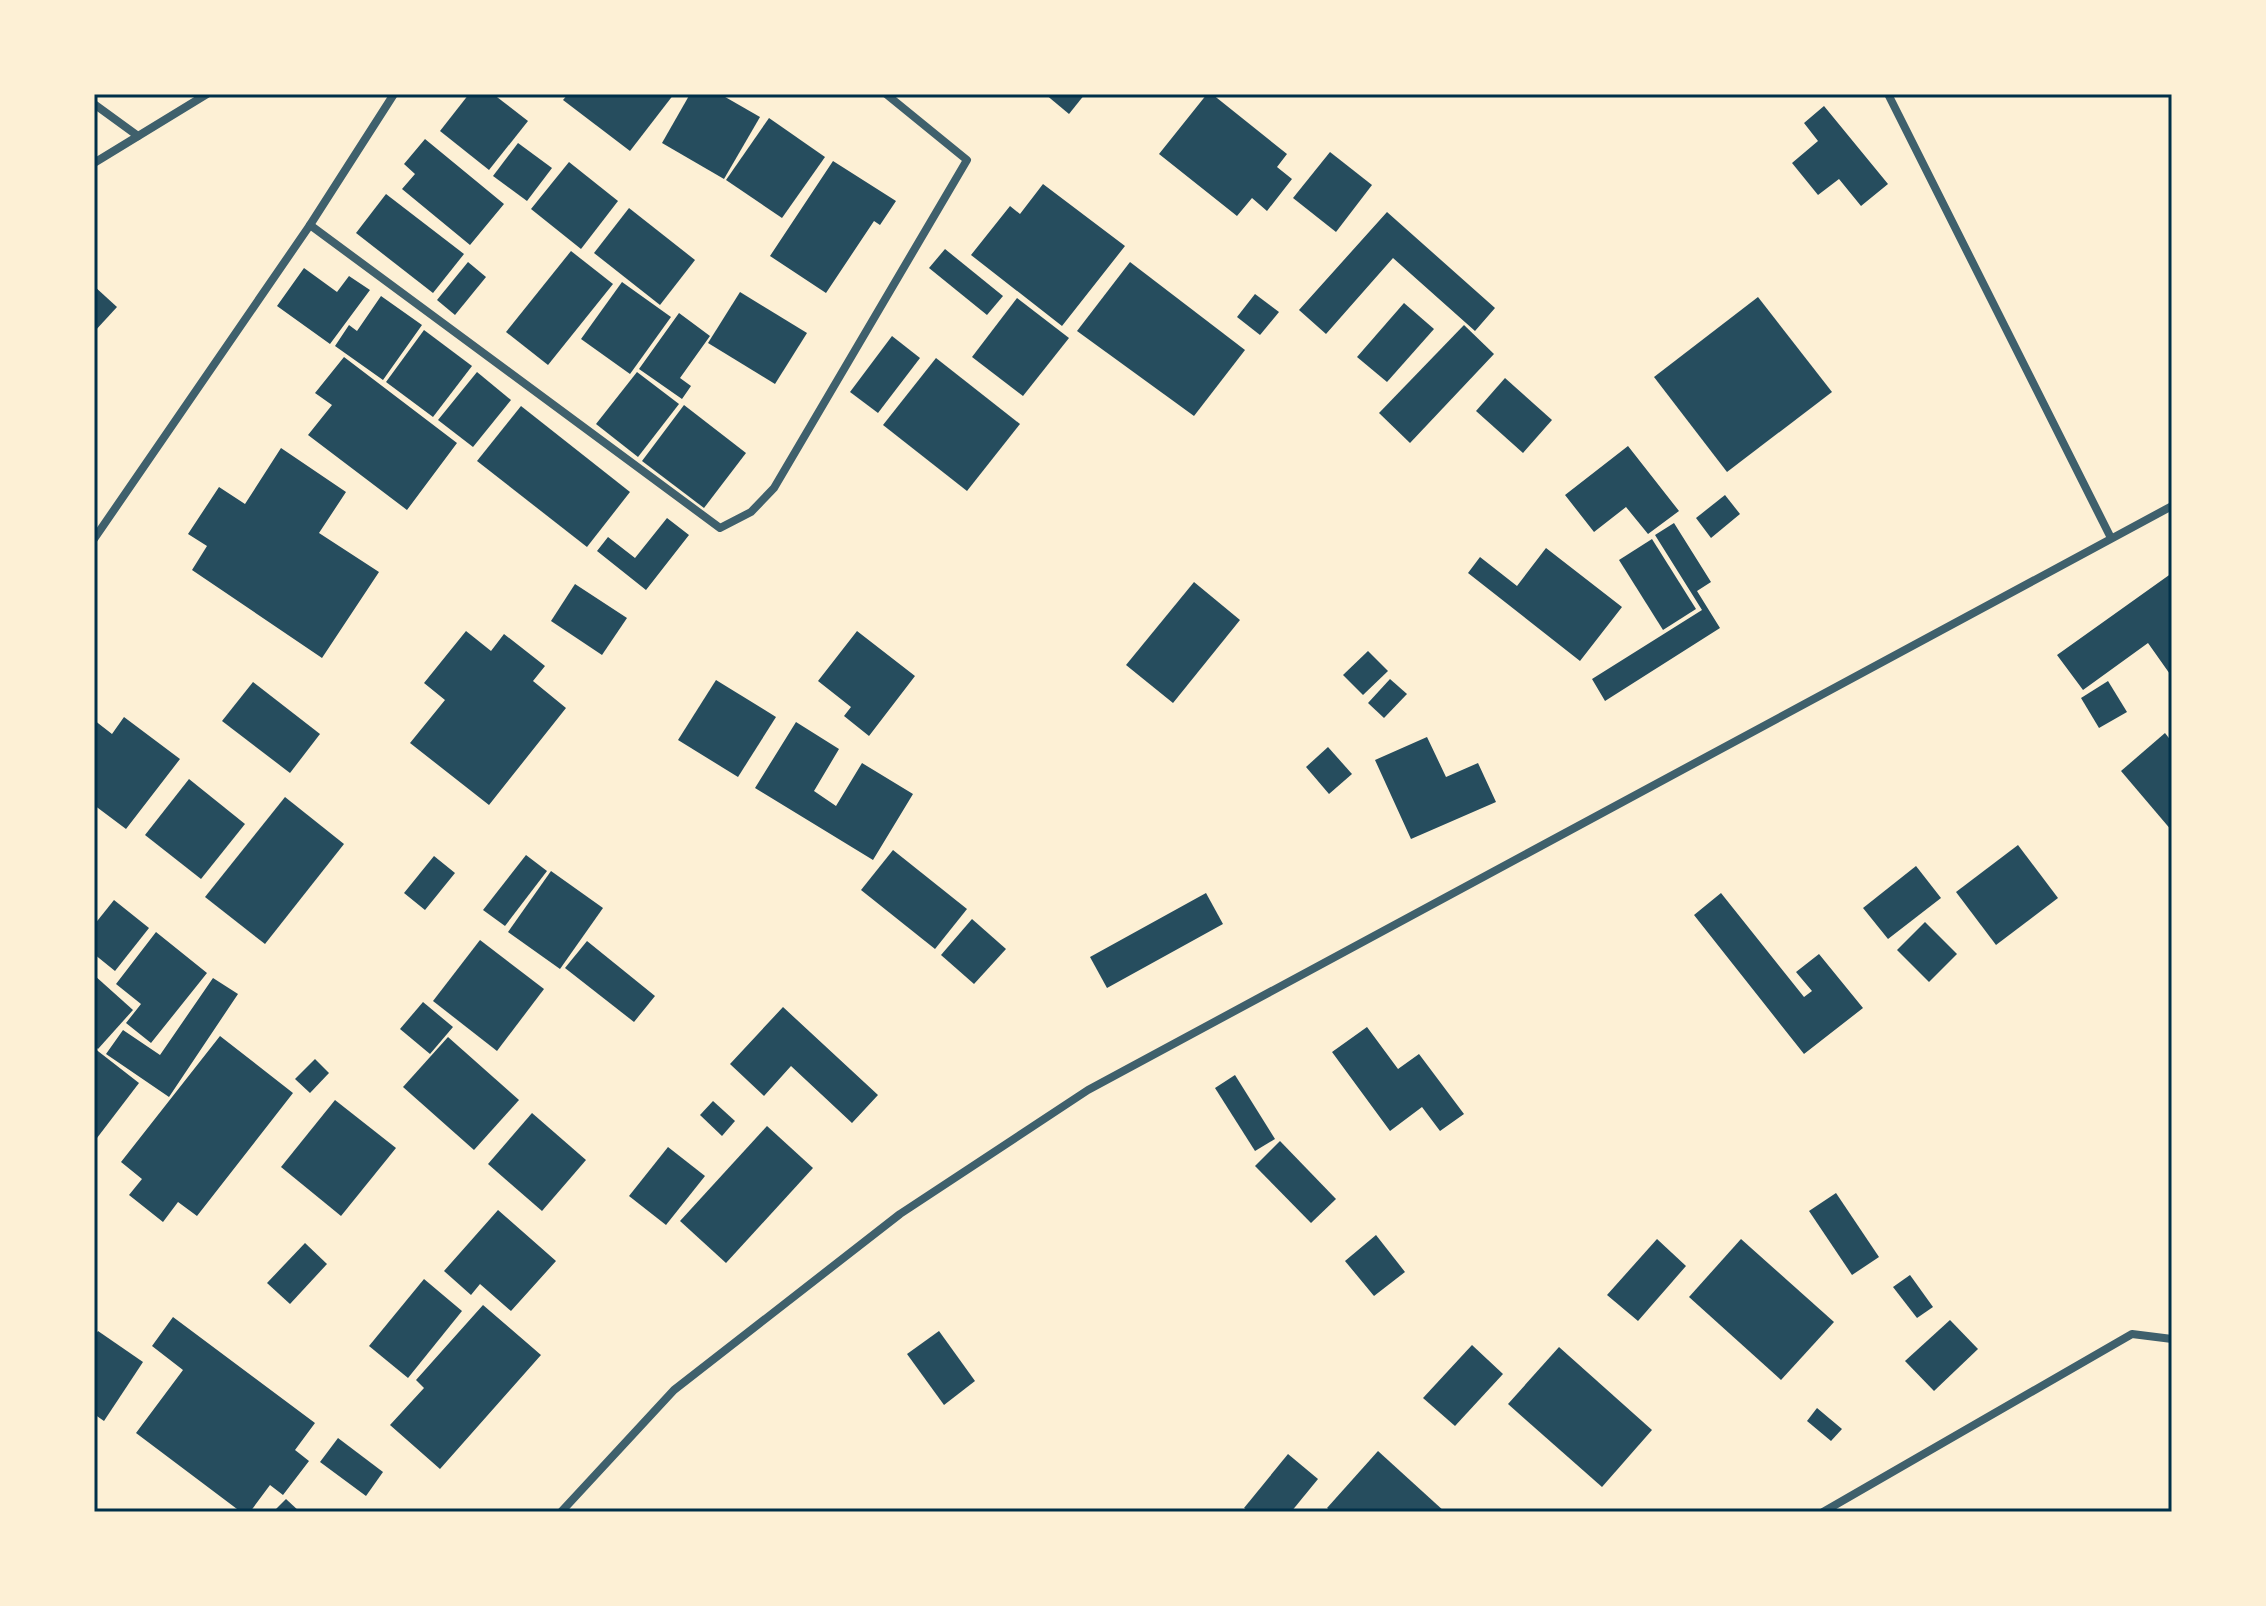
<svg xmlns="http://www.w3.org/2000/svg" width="2266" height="1606" font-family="'DM Sans',sans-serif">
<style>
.building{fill:#264d5e}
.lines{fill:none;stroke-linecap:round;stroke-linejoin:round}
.minor{stroke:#3f606c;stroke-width:8}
.neatline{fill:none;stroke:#003049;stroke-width:3}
</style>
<rect width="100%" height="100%" fill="#fdf0d5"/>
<!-- building -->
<g class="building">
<path d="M469 94H493L528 121 489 170 440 131Z"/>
<path d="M568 94H674L630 151 563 100Z"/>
<path d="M690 94H720L760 117 724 179 662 143Z"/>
<path d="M1045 94H1085L1069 114Z"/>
<path d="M1207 94H1212L1287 154 1277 167 1292 179 1267 211 1252 198 1237 216 1159 154Z"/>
<path d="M1824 106 1888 184 1861 206 1839 179 1818 195 1792 163 1818 141 1804 123Z"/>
<path d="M769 118 825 157 782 218 726 180Z"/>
<path d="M425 139 504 204 470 245 402 189 415 174 404 164Z"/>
<path d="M518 143 552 168 527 201 493 176Z"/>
<path d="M1330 152 1372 185 1336 232 1293 198Z"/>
<path d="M833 161 896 201 880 225 874 221 826 293 770 256Z"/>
<path d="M569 162 618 201 581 249 531 209Z"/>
<path d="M1043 184 1125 246 1062 326 971 255 1010 206 1020 214Z"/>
<path d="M386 194 464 254 433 293 356 233Z"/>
<path d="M629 208 695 260 660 305 594 253Z"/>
<path d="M1387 212 1495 308 1475 331 1393 258 1326 334 1299 310Z"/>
<path d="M945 249 1003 296 987 315 929 268Z"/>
<path d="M571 251 613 284 548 365 506 332Z"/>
<path d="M468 262 486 277 455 315 437 300Z"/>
<path d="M1130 262 1245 350 1194 416 1077 331Z"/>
<path d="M304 268 337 292 349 276 370 290 330 344 277 306Z"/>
<path d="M622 282 671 317 630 374 581 339Z"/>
<path d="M94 286 117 307 94 332Z"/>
<path d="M740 292 807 333 775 384 708 343Z"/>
<path d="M1255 294 1279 312 1260 335 1237 317Z"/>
<path d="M381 296 422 325 383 380 335 346 349 325 357 331Z"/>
<path d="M1758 297 1832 392 1727 472 1654 377Z"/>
<path d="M1017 298 1069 338 1023 396 972 357Z"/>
<path d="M1404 303 1434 329 1387 382 1357 357Z"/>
<path d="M679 313 710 336 680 378 691 386 682 399 639 369Z"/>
<path d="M1464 325 1494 354 1410 443 1379 413Z"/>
<path d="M424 330 472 366 433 417 386 382Z"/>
<path d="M892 336 920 358 878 413 850 392Z"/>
<path d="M344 357 457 443 407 510 308 435 332 405 315 393Z"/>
<path d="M936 358 1020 424 967 491 883 425Z"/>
<path d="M477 372 511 400 473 447 438 420Z"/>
<path d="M637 372 679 404 638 457 596 424Z"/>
<path d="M1505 378 1552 420 1523 453 1476 411Z"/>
<path d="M684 405 746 453 704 508 642 461Z"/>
<path d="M521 406 630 492 587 547 477 461Z"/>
<path d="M1628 446 1679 511 1648 534 1626 507 1594 532 1565 495Z"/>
<path d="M281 448 346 492 319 533 379 572 322 658 192 570 207 546 188 534 219 487 245 504Z"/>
<path d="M1725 495 1740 514 1711 538 1696 518Z"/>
<path d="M667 518 689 535 646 590 597 551 608 537 635 558Z"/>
<path d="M1674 523 1711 582 1697 591 1720 628 1605 701 1592 679 1702 610 1655 535Z"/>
<path d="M1652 539 1696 609 1663 630 1619 560Z"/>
<path d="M1546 548 1622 607 1580 661 1468 573 1480 557 1517 586Z"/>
<path d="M2172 573V677L2148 643 2083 690 2057 655Z"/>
<path d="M1194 582 1240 620 1173 703 1126 665Z"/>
<path d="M575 584 627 618 602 655 551 621Z"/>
<path d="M466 631 491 651 504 634 545 666 533 681 566 708 489 805 410 743 445 700 424 683Z"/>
<path d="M857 631 915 676 869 736 844 716 851 707 818 681Z"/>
<path d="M1368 651 1388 671 1363 695 1343 675Z"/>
<path d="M1390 679 1407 694 1384 718 1368 703Z"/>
<path d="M716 680 776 717 738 777 678 740Z"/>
<path d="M2108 681 2127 712 2099 728 2081 698Z"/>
<path d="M253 682 320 734 290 773 222 721Z"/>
<path d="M124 717 180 759 126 829 94 805V720L112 734Z"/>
<path d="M796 722 839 749 814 791 836 806 862 763 913 794 873 860 755 788Z"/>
<path d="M2165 733 2172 742V831L2121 771Z"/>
<path d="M1427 737 1446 777 1478 763 1496 802 1411 839 1375 760Z"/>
<path d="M1328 747 1352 774 1329 794 1306 767Z"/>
<path d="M189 779 245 824 201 879 145 835Z"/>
<path d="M285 797 344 844 265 944 205 897Z"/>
<path d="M2018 845 2058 898 1996 945 1956 892Z"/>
<path d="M893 850 967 909 935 949 861 890Z"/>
<path d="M526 855 547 871 505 926 483 910Z"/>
<path d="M434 856 455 873 425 910 404 893Z"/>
<path d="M1916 866 1941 898 1888 939 1863 908Z"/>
<path d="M551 871 603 908 560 969 508 932Z"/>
<path d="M1206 893 1223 924 1107 988 1090 957Z"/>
<path d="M1721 893 1804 997 1812 991 1796 972 1819 954 1863 1008 1804 1054 1694 915Z"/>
<path d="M114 900 149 928 115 971 94 954V925Z"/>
<path d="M972 919 1006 949 974 984 941 955Z"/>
<path d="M1925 922 1957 954 1929 982 1897 950Z"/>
<path d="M156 932 207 973 151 1043 126 1023 141 1004 116 984Z"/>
<path d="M480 940 544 989 497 1051 433 1001Z"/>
<path d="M587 941 655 996 634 1022 565 968Z"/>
<path d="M94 975 133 1010 98 1049 94 1045Z"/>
<path d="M213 978 238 994 169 1097 106 1054 123 1030 160 1055Z"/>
<path d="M423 1002 453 1027 430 1054 400 1029Z"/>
<path d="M783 1007 878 1095 852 1123 791 1066 764 1096 730 1064Z"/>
<path d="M1367 1027 1398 1069 1419 1054 1464 1114 1440 1131 1422 1107 1390 1131 1332 1052Z"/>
<path d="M220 1036 293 1093 197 1216 178 1202 163 1222 129 1195 142 1179 121 1162Z"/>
<path d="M448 1037 519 1100 474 1150 403 1087Z"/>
<path d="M94 1048 139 1083 97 1138 94 1135Z"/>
<path d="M315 1059 329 1073 310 1093 295 1079Z"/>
<path d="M1235 1075 1275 1139 1255 1151 1215 1088Z"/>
<path d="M335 1100 396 1148 341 1216 281 1167Z"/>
<path d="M713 1101 735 1121 722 1136 700 1115Z"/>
<path d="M532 1113 586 1160 542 1211 488 1164Z"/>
<path d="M767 1126 813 1168 726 1263 680 1221Z"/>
<path d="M1280 1141 1336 1199 1311 1223 1255 1166Z"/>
<path d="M668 1147 705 1176 666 1225 629 1196Z"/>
<path d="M1836 1193 1879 1257 1852 1275 1809 1211Z"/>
<path d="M498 1210 556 1261 511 1311 480 1284 471 1295 444 1271Z"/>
<path d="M1376 1235 1405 1272 1374 1296 1345 1261Z"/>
<path d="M1657 1239 1686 1266 1638 1321 1607 1295Z"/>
<path d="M1741 1239 1834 1322 1781 1380 1689 1297Z"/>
<path d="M305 1243 327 1264 290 1304 267 1283Z"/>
<path d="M1910 1275 1933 1307 1917 1318 1893 1287Z"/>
<path d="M424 1279 462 1311 408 1378 369 1346Z"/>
<path d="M483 1305 541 1355 440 1469 390 1425 424 1388 416 1380Z"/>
<path d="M173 1317 315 1423 295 1450 309 1461 283 1495 270 1485 250 1512H241L136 1433 183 1370 152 1346Z"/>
<path d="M1950 1320 1978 1349 1934 1391 1905 1361Z"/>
<path d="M98 1331 143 1362 104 1421 94 1414V1337Z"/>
<path d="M939 1331 975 1381 944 1405 907 1354Z"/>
<path d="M1472 1345 1503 1374 1455 1426 1423 1398Z"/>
<path d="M1559 1347 1652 1430 1602 1487 1508 1404Z"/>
<path d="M1817 1408 1842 1429 1831 1441 1807 1421Z"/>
<path d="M338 1438 383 1472 366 1496 320 1462Z"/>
<path d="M1378 1451 1445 1512H1332L1327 1508Z"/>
<path d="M1288 1454 1318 1479 1291 1512H1250L1244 1508Z"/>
<path d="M286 1499 300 1512H273Z"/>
</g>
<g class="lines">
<!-- minor -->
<g class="minor">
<path d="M1888 94 2111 538"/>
<path d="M94 104 138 136"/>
<path d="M94 163 207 94"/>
<path d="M310 225 720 528 751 512 774 488 967 160 886 94"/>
<path d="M94 539 310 225 394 94"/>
<path d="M561 1512 674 1390 900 1214 1088 1090 2172 506"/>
<path d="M1823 1512 2132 1334 2172 1339"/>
</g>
</g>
<!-- border -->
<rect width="2266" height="1606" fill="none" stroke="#fdf0d5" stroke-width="192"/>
<rect x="96" y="96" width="2074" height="1414" class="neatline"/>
</svg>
